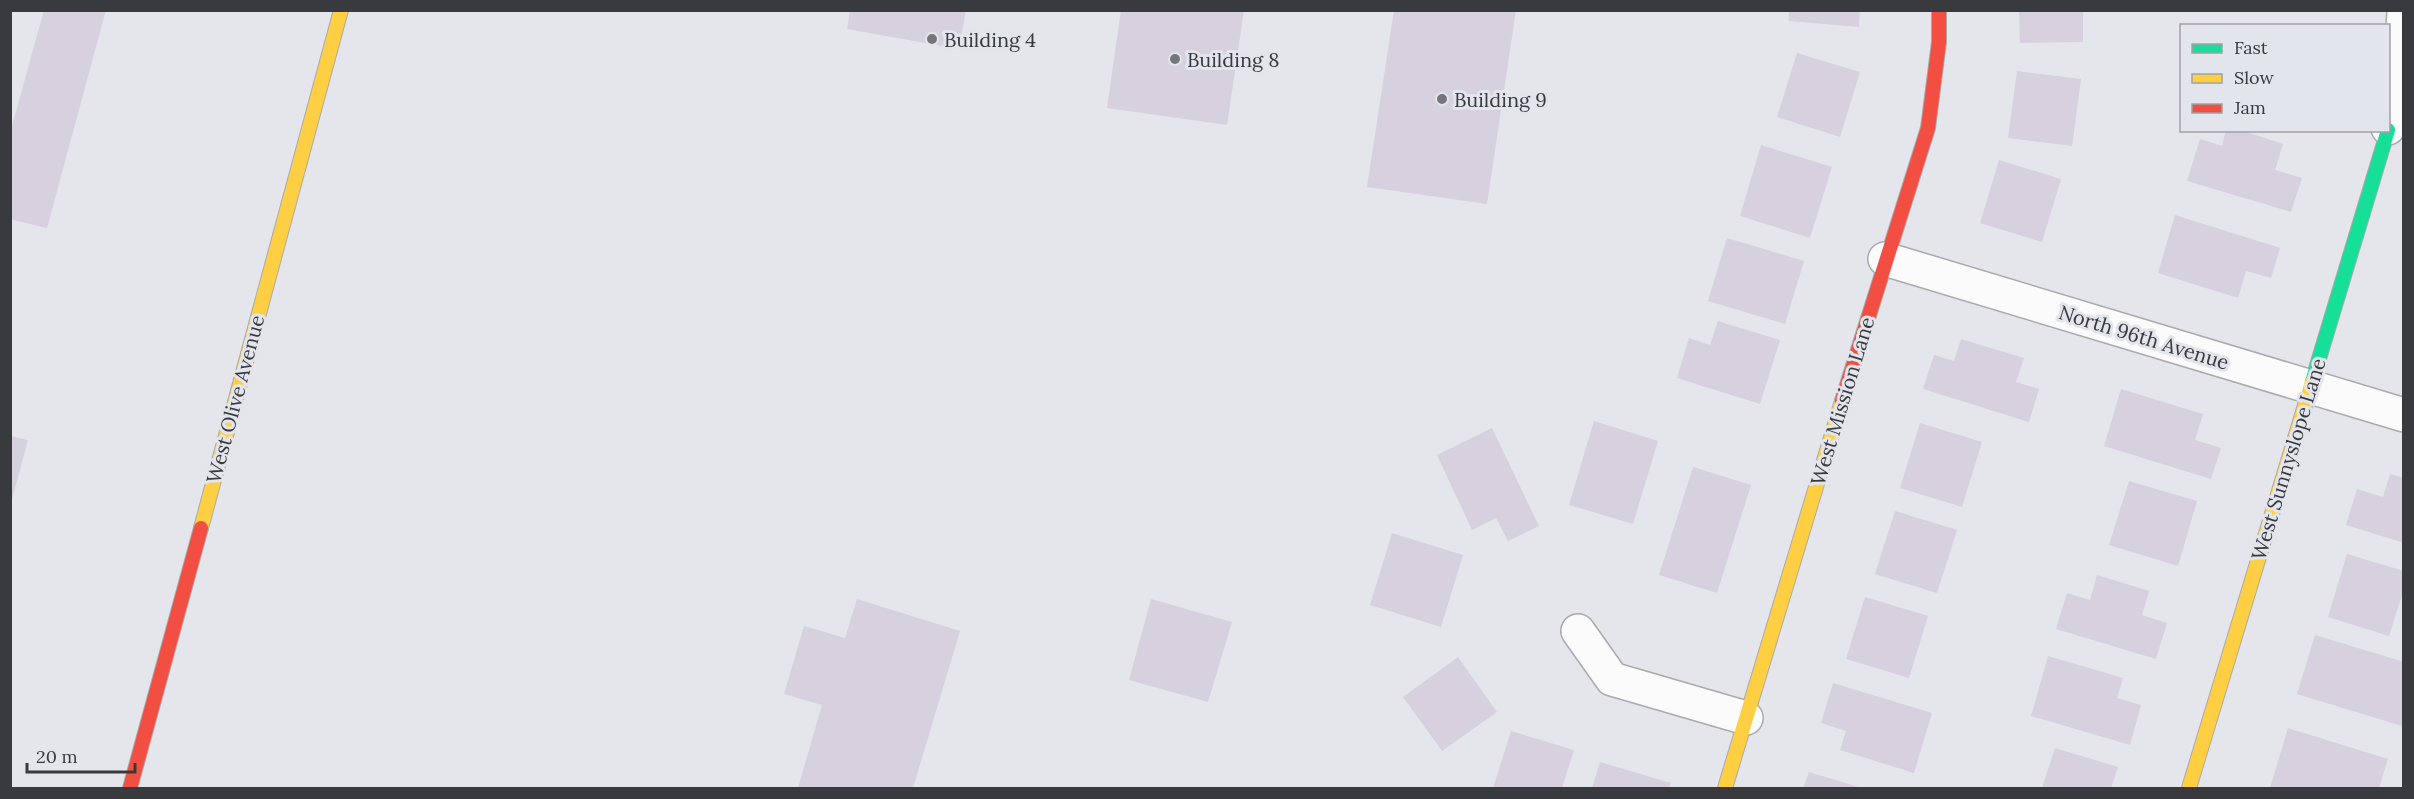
<svg xmlns="http://www.w3.org/2000/svg" width="2414" height="799" font-family="Lora,serif">
<style>
.building{fill:#d6d0df}
.lines{fill:none;stroke-linecap:round;stroke-linejoin:round}
.street-casing{stroke:#aaaaad;stroke-width:36}
.fast-casing{stroke:#aaaaad;stroke-width:16}
.slow-casing{stroke:#aaaaad;stroke-width:16}
.jam-casing{stroke:#aaaaad;stroke-width:16}
.street{stroke:#fbfbfc;stroke-width:33}
.fast{stroke:#16e098;stroke-width:14}
.slow{stroke:#ffcf43;stroke-width:14}
.jam{stroke:#f24e42;stroke-width:14}
.poi-dot{fill:#75767a;stroke:#e3e5ed;stroke-width:2}
.labels{text-anchor:middle;dominant-baseline:central;stroke-width:6;stroke-linejoin:round;paint-order:stroke}
.poi-label{font-size:20px;fill:#393a3d;stroke:#e3e5ed;text-anchor:start}
.street-label{font-size:20px;fill:#393a3d;stroke:#e3e5ed}
</style>
<rect width="100%" height="100%" fill="#e5e6eb"/>
<!-- building -->
<g class="building">
<path d="M44 10H106L47 228 10 219V133Z"/>
<path d="M850 10H966L959 49 847 29Z"/>
<path d="M1121 10H1244L1227 125 1107 108Z"/>
<path d="M1394 10H1516L1487 204 1367 187Z"/>
<path d="M1789 10H1860L1859 27 1789 21Z"/>
<path d="M2019 10H2083V42L2020 43Z"/>
<path d="M1797 53 1860 72 1840 137 1777 117Z"/>
<path d="M2017 71 2081 79 2072 146 2008 138Z"/>
<path d="M2226 130H2240L2283 144 2275 170 2302 178 2291 212 2187 181 2200 139 2222 146Z"/>
<path d="M1761 145 1832 167 1810 238 1740 216Z"/>
<path d="M1999 160 2061 179 2042 242 1980 223Z"/>
<path d="M2175 215 2280 248 2271 278 2246 271 2238 298 2158 273Z"/>
<path d="M1727 238 1804 261 1785 324 1708 301Z"/>
<path d="M1718 321 1780 340 1760 404 1677 378 1689 338 1710 345Z"/>
<path d="M1961 339 2024 358 2016 382 2039 389 2029 422 1923 389 1934 355 1954 361Z"/>
<path d="M2121 389 2203 414 2195 440 2221 448 2211 479 2104 446Z"/>
<path d="M1594 421 1658 441 1633 524 1569 505Z"/>
<path d="M1920 423 1982 442 1962 507 1900 488Z"/>
<path d="M1492 428 1539 526 1508 541 1496 518 1472 530 1437 455Z"/>
<path d="M10 436 28 440 11 503 10 502Z"/>
<path d="M1693 467 1751 485 1717 593 1659 575Z"/>
<path d="M2390 474 2404 478V543L2346 525 2357 489 2383 497Z"/>
<path d="M2129 481 2197 501 2178 566 2109 545Z"/>
<path d="M1895 511 1957 530 1937 593 1875 574Z"/>
<path d="M1392 533 1463 555 1441 627 1370 605Z"/>
<path d="M2347 554 2404 571V589L2389 636 2328 617Z"/>
<path d="M2097 575 2149 591 2142 615 2167 623 2156 659 2056 629 2067 593 2090 600Z"/>
<path d="M1865 597 1928 616 1909 678 1846 659Z"/>
<path d="M857 599 960 631 913 788H798L822 705 784 694 804 626 845 638Z"/>
<path d="M1151 599 1232 622 1208 702 1129 680Z"/>
<path d="M2315 635 2404 662 2402 726 2297 694Z"/>
<path d="M2048 656 2123 678 2117 698 2141 705 2130 745 2031 716Z"/>
<path d="M1458 657 1497 712 1442 751 1403 697Z"/>
<path d="M1833 683 1932 713 1914 773 1840 750 1846 731 1821 723Z"/>
<path d="M2288 728 2388 759 2379 788H2270Z"/>
<path d="M1511 731 1574 750 1562 788H1493Z"/>
<path d="M2055 748 2118 767 2111 788H2042Z"/>
<path d="M1600 762 1671 783 1669 788H1592Z"/>
<path d="M1809 772 1862 788H1803Z"/>
</g>
<g class="lines">
<defs>
<g id="street">
<path d="M2388 128 2399 86 2404 13"/>
<path d="M1885 259 2404 415"/>
<path d="M1578 631 1612 679 1746 718"/>
</g>
<path id="fast" d="M2312 382 2388 130"/>
<g id="slow">
<path d="M201 528 341 10"/>
<path d="M1725 788 1842 401"/>
<path d="M2189 788 2312 382"/>
</g>
<g id="jam">
<path d="M1842 401 1928 128 1939 42V10"/>
<path d="M130 788 201 528"/>
</g>
</defs>
<!-- street casing -->
<use href="#street" class="street-casing"/>
<!-- fast casing -->
<use href="#fast" class="fast-casing"/>
<!-- slow casing -->
<use href="#slow" class="slow-casing"/>
<!-- jam casing -->
<use href="#jam" class="jam-casing"/>
<!-- street -->
<use href="#street" class="street"/>
<!-- fast -->
<use href="#fast" class="fast"/>
<!-- slow -->
<use href="#slow" class="slow"/>
<!-- jam -->
<use href="#jam" class="jam"/>
</g>
<!-- markers -->
<g class="poi-dot">
<circle cx="932" cy="39" r="6"/>
<circle cx="1175" cy="59" r="6"/>
<circle cx="1442" cy="99" r="6"/>
</g>
<g class="labels">
<!-- poi labels -->
<g class="poi-label">
<text x="944" y="39">Building 4</text>
<text x="1187" y="59">Building 8</text>
<text x="1454" y="99">Building 9</text>
</g>
<!-- street labels -->
<g class="street-label">
<text transform="translate(2144 337) rotate(17)">North 96th Avenue</text>
<text transform="translate(235 399) rotate(-75)">West Olive Avenue</text>
<text transform="translate(1842 401) rotate(-73)">West Mission Lane</text>
<text transform="translate(2288 459) rotate(-73)">West Sunnyslope Lane</text>
</g>
</g>
<!-- border -->
<rect width="2414" height="799" fill="none" stroke="#393a3d" stroke-width="24"/>
<!-- legend -->
<rect x="2180" y="24" width="210" height="108" fill="#e3e5ed" stroke="#9fa1a7" stroke-width="1.5"/>
<rect x="2192" y="44" width="30" height="9" fill="#16e098" stroke="#9fa1a7" stroke-width="1.5"/>
<text x="2234" y="54" font-size="18" fill="#393a3d">Fast</text>
<rect x="2192" y="74" width="30" height="9" fill="#ffcf43" stroke="#9fa1a7" stroke-width="1.5"/>
<text x="2234" y="84" font-size="18" fill="#393a3d">Slow</text>
<rect x="2192" y="104" width="30" height="9" fill="#f24e42" stroke="#9fa1a7" stroke-width="1.5"/>
<text x="2234" y="114" font-size="18" fill="#393a3d">Jam</text>
<!-- scale -->
<path d="M27 763v9h108v-9" fill="none" stroke="#393a3d" stroke-width="3"/>
<text x="36" y="763" font-size="18" fill="#393a3d" stroke="#e3e5ed" stroke-width="4.5" paint-order="stroke">20 m</text>
</svg>
